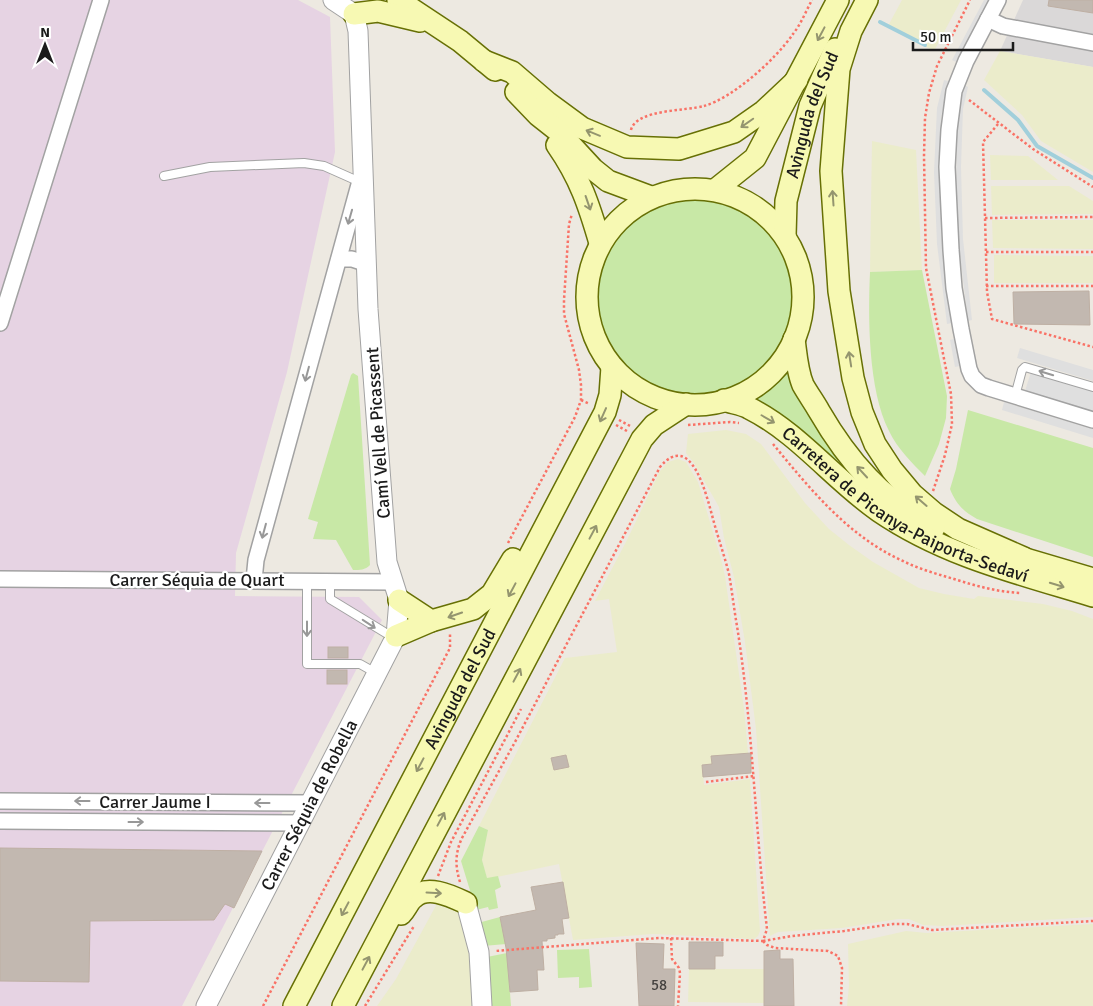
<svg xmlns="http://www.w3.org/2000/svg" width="1093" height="1006" font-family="Signika,sans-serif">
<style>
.residential{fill:#dad8d8}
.industrial{fill:#e6d3e3}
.farmland{fill:#ebeccb}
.grass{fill:#c8e8a6}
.parking{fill:#dfdfdf}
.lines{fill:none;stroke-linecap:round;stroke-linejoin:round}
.stream{stroke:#a1cfdb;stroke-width:4}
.building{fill:#c2b8b0;stroke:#beafa3}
.service-casing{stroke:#a2a2a2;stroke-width:10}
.minor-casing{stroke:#a2a2a2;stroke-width:18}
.tertiary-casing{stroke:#a2a2a2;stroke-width:21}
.secondary-casing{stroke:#677005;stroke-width:24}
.path{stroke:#f97266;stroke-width:2.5;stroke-dasharray:2.5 2.5;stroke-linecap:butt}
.service{stroke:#fff;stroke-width:8}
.minor{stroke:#fff;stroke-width:15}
.tertiary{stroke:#fff;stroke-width:19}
.secondary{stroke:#f7f9b3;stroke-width:21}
.oneway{stroke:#94956f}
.oneway2{stroke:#989898}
.labels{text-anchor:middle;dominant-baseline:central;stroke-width:4.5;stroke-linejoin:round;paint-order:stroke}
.number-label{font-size:15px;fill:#454240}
.street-label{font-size:18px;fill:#1b1b1b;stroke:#fff}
</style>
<rect width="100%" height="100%" fill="#ede9e1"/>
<!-- residential -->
<path class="residential" d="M1023 0H1093V67L1000 51Z"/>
<!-- industrial -->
<path class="industrial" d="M0 0H298L330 17 335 152 287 372 236 553 235 596 359 597 382 620 182 1006H0Z"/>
<!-- farmland -->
<g class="farmland">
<path d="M902 0H961L934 51 888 26Z"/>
<path d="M1000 51 1093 67V172L1041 141 1022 115 984 80Z"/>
<path d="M872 141 916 150 922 270 870 272Z"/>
<path d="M990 155 1028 156 1058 180H991Z"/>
<path d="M991 186H1069L1093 201V214L992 215Z"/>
<path d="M992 220H1093V249L993 248Z"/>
<path d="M994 255 1093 256V283H994Z"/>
<path d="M726 430 746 434 761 444 805 503 829 529 849 545 873 562 919 588 944 594 974 599 978 596 1043 604 1072 611 1093 619V917L942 926 923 925 909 919H898L842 928 778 932 770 936 756 729 745 642 734 577 724 538 719 507 694 463 686 453 688 434Z"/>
<path d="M678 459 686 462 698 482 721 559 725 576 744 709 748 753 712 764 702 765 704 785 750 779 760 931 758 936 754 939 653 934 573 940 559 864 487 879 482 860 488 830 479 826 565 658 617 652 609 599 595 601 627 540 660 471 668 462Z"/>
<path d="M439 900 462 911 471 951 474 1006H377L396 979Z"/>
<path d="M1093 924V1006H847L849 986 848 944 906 931 927 933Z"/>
<path d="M689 969H764V1003L688 1002Z"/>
</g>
<!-- grass -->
<g class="grass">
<circle cx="694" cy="298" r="98"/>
<path d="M922 270 947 396 946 418 939 444 925 476C912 463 897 448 889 431 868 389 868 318 870 272Z"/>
<path d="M788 370 873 492 754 401 770 389Z"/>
<path d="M353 373 358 376 370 565C365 570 360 570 353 570L336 540 313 539 318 522 308 519 351 375Z"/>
<path d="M968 410 1093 448V557L977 519C963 511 956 504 950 489L956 469Z"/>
<path d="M479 826 488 830 482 860 487 878 498 876 501 887 495 890 498 908 489 910 488 907 476 910 461 861Z"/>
<path d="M500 917 506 944 483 946 478 923Z"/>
<path d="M589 949 592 987 579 988V977L558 978 557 950Z"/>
<path d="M507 953 511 1006H491L487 957Z"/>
</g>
<!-- parking -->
<g class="parking">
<path d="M984 0H989L956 62 952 60Z"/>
<path d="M944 80 948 81 941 118 940 187 942 243 952 323 947 324 937 244 934 172 937 108Z"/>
<path d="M964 85 968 87 963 109 961 167 963 239 972 320 968 321 958 239 956 188 957 126Z"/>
<path d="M954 339 960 366 955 367 950 340Z"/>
<path d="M1020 348 1093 370V381L1017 358Z"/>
<path d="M1031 372 1093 391V412L1025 391Z"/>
<path d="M1004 402 1093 429V438L1002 410Z"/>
</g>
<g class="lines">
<!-- stream -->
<g class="stream">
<path d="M880 22 925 45"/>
<path d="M984 90 1018 120 1037 146 1093 178"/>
</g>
</g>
<!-- building -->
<g class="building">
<path d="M1049 0H1093V13L1048 6Z"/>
<path d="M1089 291 1090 325 1014 324 1013 292Z"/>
<rect x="328" y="647" width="20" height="11"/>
<rect x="327" y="670" width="20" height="14"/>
<path d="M751 753V773L703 777 702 765 712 764 711 756Z"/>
<path d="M566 755 569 767 554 770 551 758Z"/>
<path d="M0 848 262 851 234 908 225 904 214 920 90 921 89 982 0 981Z"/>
<path d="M563 882 569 918 562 919 564 934H558V935H555V938L547 939V941H542L544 970H537L538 990 510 992 506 948 500 917 536 910 531 887Z"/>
<path d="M689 942H723V956H715V969H689Z"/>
<path d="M636 943 664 944 663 969H675L674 1006H639Z"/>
<path d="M780 950V959H793L794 1006H764V951Z"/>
</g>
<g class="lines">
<defs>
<g id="service">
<path d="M164 176 210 167 304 163 324 166 360 182"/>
<path d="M1015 396 1022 370 1025 367 1093 387"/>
<path d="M307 581V664H360L376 673"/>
<path d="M330 581V599L394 638"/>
</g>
<g id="minor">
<path d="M998 0 966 61 954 91 949 130 947 167 951 250 954 288 961 329 969 369 972 376 981 385 989 388 1093 420"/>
<path d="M988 19 1003 26 1093 43"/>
<path d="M339 259H352L367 264"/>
<path d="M0 323 101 0"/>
<path d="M0 579 393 582"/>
<path d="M254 580 256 560 360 181"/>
<path d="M0 801 310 803"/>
<path d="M0 821 301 823"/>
</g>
<g id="tertiary">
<path d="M466 903 479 952 482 1006"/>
<path id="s1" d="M206 1006 396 636 399 600 387 562 368 309 358 31 354 14 333 0"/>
</g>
<g id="secondary">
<path d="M398 0 460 41 495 70"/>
<path d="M867 0 851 31 839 69 831 171 839 291 853 378 862 412 875 444 892 470 912 494 934 513 958 529 1024 558"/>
<path d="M354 14 378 11 420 21"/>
<path d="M484 61 512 72 548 103 582 128 627 147 679 149 734 132 764 111 797 80"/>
<path d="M516 92 538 115 557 130 593 169 608 181 651 197"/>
<path d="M557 145C580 178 589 205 600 243"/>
<circle cx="695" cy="297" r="108"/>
<path d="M715 190 755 158 838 0"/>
<path id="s2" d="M785 236 786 201 810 106 835 49"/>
<path d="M794 339C796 354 797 371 803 385 808 394 814 402 819 411 848 461 882 500 934 528"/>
<path id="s3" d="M724 400C732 403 742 404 749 408 799 433 834 480 879 511 945 556 1018 573 1093 596"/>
<path d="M1012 555 1093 579"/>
<path d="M399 600 431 621 473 609 492 594 513 559"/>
<path d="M396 636 431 621"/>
<path d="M401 914C406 909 408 902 413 898 427 884 451 896 466 903"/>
<path id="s4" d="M294 1006 605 412 610 395 612 367"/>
<path d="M343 1006 642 439 654 425 686 404"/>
</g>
</defs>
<!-- service casing -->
<use href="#service" class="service-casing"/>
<!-- minor casing -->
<use href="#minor" class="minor-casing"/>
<!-- tertiary casing -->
<use href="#tertiary" class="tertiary-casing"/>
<!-- secondary casing -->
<use href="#secondary" class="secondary-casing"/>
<!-- path -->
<g class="path">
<path d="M969 100 1033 149 1093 187"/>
<path d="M998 124 983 142 987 292 992 319 1093 347"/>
<path d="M631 130C636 109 687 111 704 106 733 98 776 59 793 34 801 24 806 11 812 0"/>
<path d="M985 218 1093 217"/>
<path d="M986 252H1093"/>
<path d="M986 286H1093"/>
<path d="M581 400 590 404"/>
<path d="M619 420 632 427"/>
<path d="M616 425 627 431"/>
<path d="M688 425 730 422 739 423"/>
<path d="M773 444C810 489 849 537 903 561 919 569 937 574 954 579 976 586 998 592 1021 593"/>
<path d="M933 491 945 455 952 424 951 394 926 268 924 156 925 118 929 93 937 66 970 0"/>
<path d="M508 543 575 417 581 400V385L579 370 564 314V300L569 224 572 214"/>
<path d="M706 782 754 776"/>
<path d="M438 876 451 842 521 709"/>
<path d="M460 882C455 866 455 853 462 838L515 742 660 467C691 430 706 494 712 515 717 535 724 554 729 574 732 591 734 609 737 626 753 727 755 828 767 929L763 941 659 938 495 951"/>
<path d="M671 938 672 959 679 968 680 973 678 1006"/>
<path d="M763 941 792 936 844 931 893 924H907L932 930 1093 921"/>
<path d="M763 941 767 945 775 948 828 951 838 956 842 968 841 1006"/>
<path d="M263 1006 450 648V634"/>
<path d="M365 1006 414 926"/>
</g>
<!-- service -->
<use href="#service" class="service"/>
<!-- minor -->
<use href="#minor" class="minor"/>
<!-- tertiary -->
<use href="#tertiary" class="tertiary"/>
<!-- secondary -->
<use href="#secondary" class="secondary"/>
</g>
<!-- one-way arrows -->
<defs><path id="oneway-shaft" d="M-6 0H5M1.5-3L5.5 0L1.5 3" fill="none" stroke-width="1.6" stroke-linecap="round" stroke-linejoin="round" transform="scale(1.25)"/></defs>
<g class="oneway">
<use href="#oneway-shaft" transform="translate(821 34) rotate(118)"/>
<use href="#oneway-shaft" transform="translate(747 123) rotate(145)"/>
<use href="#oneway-shaft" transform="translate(593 133) rotate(-158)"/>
<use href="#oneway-shaft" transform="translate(833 198) rotate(-94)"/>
<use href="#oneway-shaft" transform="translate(588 203) rotate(71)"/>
<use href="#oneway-shaft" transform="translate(850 359) rotate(-99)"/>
<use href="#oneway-shaft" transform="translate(603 415) rotate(114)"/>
<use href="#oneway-shaft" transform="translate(768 419) rotate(30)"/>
<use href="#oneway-shaft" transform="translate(862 472) rotate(-133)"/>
<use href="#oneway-shaft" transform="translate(921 501) rotate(-139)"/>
<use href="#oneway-shaft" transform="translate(593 532) rotate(-62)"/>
<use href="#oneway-shaft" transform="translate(1057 585) rotate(17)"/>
<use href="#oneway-shaft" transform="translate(512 590) rotate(118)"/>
<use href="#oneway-shaft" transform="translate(455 615) rotate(161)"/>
<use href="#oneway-shaft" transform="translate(517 675) rotate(-62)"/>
<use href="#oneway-shaft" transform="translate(420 765) rotate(118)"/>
<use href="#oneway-shaft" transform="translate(441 819) rotate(-62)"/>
<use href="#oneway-shaft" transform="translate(434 893) rotate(3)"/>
<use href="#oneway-shaft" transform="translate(345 909) rotate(118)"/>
<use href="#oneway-shaft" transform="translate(366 963) rotate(-62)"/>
</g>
<g class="oneway2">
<use href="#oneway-shaft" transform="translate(350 217) rotate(106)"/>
<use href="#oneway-shaft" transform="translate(1046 373) rotate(-163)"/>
<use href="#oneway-shaft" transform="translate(307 374) rotate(105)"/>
<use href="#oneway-shaft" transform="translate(264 531) rotate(105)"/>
<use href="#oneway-shaft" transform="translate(369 624) rotate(33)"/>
<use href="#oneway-shaft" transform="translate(307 629) rotate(90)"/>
<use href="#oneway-shaft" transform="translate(82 801) rotate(-180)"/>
<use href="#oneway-shaft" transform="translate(262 803) rotate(-180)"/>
<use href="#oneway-shaft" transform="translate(136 822)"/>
</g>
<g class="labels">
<!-- number labels -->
<g class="number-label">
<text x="659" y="985">58</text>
</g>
<!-- street labels -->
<g class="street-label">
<text stroke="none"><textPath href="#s2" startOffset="125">Avinguda del Sud</textPath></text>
<text transform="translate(378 433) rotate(-94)">Camí Vell de Picassent</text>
<text stroke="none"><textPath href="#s3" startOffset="212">Carretera de Picanya-Paiporta-Sedaví</textPath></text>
<text x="197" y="580">Carrer Séquia de Quart</text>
<text stroke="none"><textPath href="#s4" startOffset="358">Avinguda del Sud</textPath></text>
<text x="155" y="802">Carrer Jaume I</text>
<text stroke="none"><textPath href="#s1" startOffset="226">Carrer Séquia de Robella</textPath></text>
</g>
</g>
<!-- north arrow -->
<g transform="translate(45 45)" stroke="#ffffff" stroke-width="4" paint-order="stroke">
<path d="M0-4L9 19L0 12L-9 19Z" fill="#1b1b1b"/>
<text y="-8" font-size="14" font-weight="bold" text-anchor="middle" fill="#1b1b1b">N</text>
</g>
<!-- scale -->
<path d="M913 42v8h100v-8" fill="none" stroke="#1b1b1b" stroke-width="2.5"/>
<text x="920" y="42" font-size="15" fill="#1b1b1b" stroke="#ffffff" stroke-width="4" paint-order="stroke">50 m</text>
</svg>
